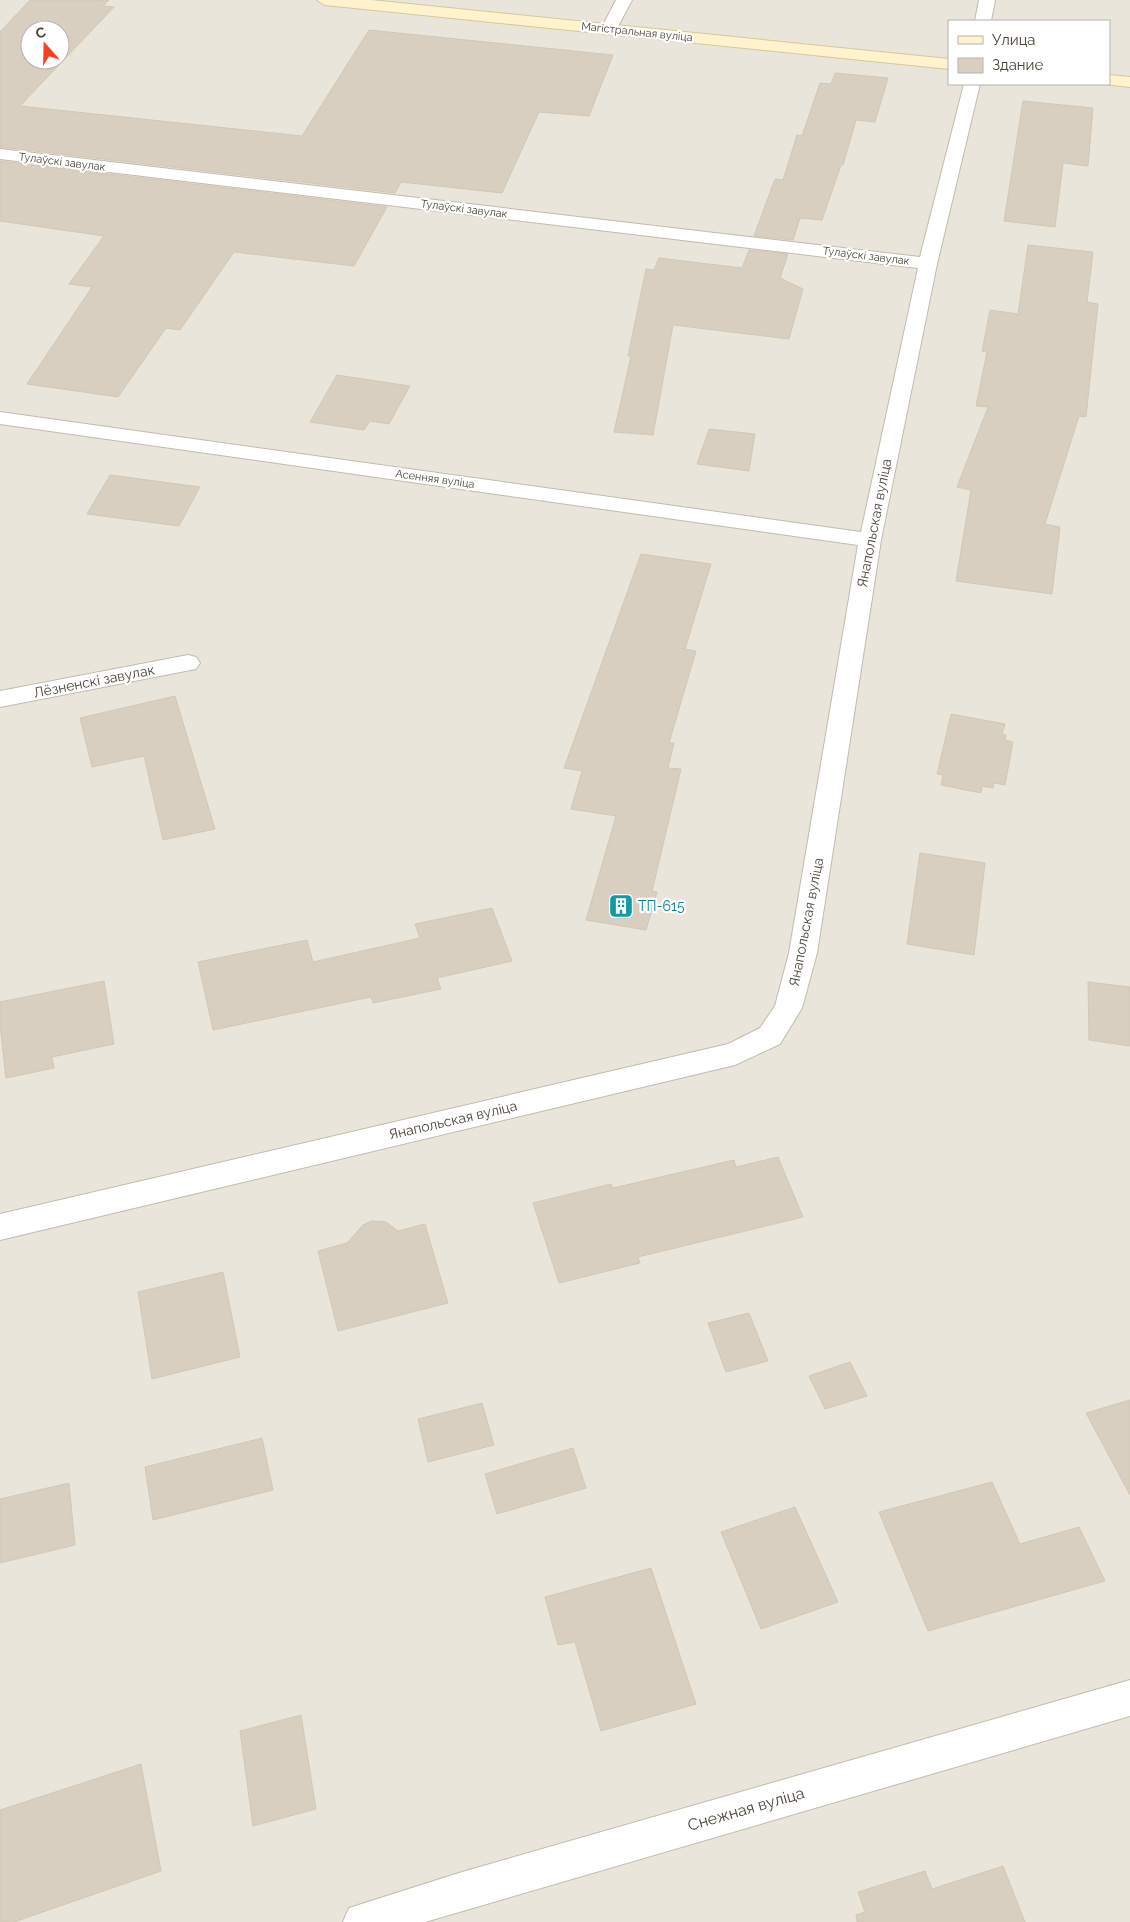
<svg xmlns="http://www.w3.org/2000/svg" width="1130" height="1922" font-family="Raleway,sans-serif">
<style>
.residential{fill:#eae5da;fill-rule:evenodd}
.building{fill:#d8cfc1;stroke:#d3c7b4;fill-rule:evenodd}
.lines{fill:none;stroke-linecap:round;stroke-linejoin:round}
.street-casing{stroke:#c2bbae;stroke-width:2}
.secondary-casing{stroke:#d6c79b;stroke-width:2}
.street{fill:#fff;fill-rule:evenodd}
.secondary{fill:#fff3cd;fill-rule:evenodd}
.labels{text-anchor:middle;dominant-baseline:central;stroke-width:4.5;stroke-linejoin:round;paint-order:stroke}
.far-street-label{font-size:11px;fill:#4b4439;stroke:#fff}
.street-label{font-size:14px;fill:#4b4439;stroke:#fff}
.culture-label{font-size:14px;fill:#0d838f;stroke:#fff;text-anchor:start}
.near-street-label{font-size:16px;fill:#4b4439;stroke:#fff}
</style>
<rect width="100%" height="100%" fill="#f6f3ec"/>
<!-- residential -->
<path class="residential" d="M0 0H1130V1922H0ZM949 21H1109V84H949ZM30 30H60V60H30Z"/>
<!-- building -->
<g class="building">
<path d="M30 0H109L103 6 114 7 20 106 302 136 369 30 613 55 589 116 539 112 502 193 401 182 395 193 0 147V32ZM30 30H60V60H30Z"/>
<path d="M835 73 888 78 875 122 856 120 843 165H841L822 220 800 218 793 240 754 236 775 179 783 180 797 135 802 136 820 83 831 84Z"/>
<path d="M1023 101 1093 108 1088 166 1063 163 1055 227 1004 221Z"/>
<path d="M0 161 387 207 354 266 234 252 180 330 166 328 118 397 27 384 92 287 69 284 104 236 0 221Z"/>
<path d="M1028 245 1093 252 1087 302 1098 304 1086 417 1079 416 1045 524 1060 527 1052 594 956 581 971 490 957 487 988 407 976 406 987 352 982 351 990 310 1018 314Z"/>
<path d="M749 250 788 254 780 278 803 289 789 339 673 325 653 435 614 432 631 356H628L646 269 654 270 659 258 742 268Z"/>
<path d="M337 375 410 386 389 424 370 421 364 430 310 422Z"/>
<path d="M709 429 755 434 749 471 697 464Z"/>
<path d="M110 475 200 487 179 526 87 514Z"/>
<path d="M641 554 711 564 685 649 696 651 669 743H674L668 768 681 769 652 891 657 892 646 930 586 920 616 816 571 809 582 771 564 768Z"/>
<path d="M175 696 215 829 163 840 144 756 92 767 80 718Z"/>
<path d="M951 714 1005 724 1002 734 1006 735 1005 740 1013 742 1005 785 994 783 993 788 982 786 981 793 941 785 943 775 937 774Z"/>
<path d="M920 853 985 863 974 955 907 944Z"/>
<path d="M492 908 512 961 437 978 441 989 373 1003 371 997 213 1030 198 962 307 940 313 962 420 938 415 924Z"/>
<path d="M104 981 114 1044 52 1057 54 1068 6 1078 0 1024V1002Z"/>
<path d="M1088 982 1130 987V1046L1089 1040Z"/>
<path d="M778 1157 803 1217 638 1257 640 1263 559 1283 533 1203 611 1184 613 1188 734 1160 736 1167Z"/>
<path d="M371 1221 386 1222 398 1231 425 1224 448 1303 338 1331 318 1251 347 1243 363 1225Z"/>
<path d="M223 1272 240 1357 152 1379 138 1292Z"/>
<path d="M749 1313 768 1361 726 1372 708 1323Z"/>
<path d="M850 1362 867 1396 825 1409 809 1376Z"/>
<path d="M1130 1400V1495L1086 1413Z"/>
<path d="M482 1403 494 1445 428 1462 418 1419Z"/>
<path d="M262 1438 273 1490 153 1520 145 1467Z"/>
<path d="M573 1448 586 1488 497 1514 485 1474Z"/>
<path d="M992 1482 1020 1544 1079 1527 1105 1581 928 1631 879 1512Z"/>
<path d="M69 1483 75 1545 0 1563V1499Z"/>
<path d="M795 1507 838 1602 761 1629 721 1532Z"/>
<path d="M651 1568 696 1704 601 1731 575 1642 558 1645 545 1597Z"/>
<path d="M301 1715 316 1809 253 1826 240 1731Z"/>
<path d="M141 1764 161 1871 14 1922H0V1810Z"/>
<path d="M1003 1866 1025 1922H857L856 1915 865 1912 858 1892 925 1871 932 1889Z"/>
</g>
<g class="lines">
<defs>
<g id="street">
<path d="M616 0H632L615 32H603L601 29Z"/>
<path d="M979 0H995L991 21H975Z"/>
<path d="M964 84H980L937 264 881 540 817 953 802 1008 780 1044 735 1065 0 1240V1214L728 1044 760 1028 775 1006 789 953 858 545 0 424V412L861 532 918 268 0 159V149L920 257Z"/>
<path d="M188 655 196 657 200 663 196 669 0 707V691Z"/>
<path d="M1130 1680V1716L425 1922H343L349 1908 462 1872Z"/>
</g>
<g id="secondary">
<path d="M317 0H371L949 59V69L325 5Z"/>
<path d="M1109 75 1130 77V87L1104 84H1109Z"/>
</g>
</defs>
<!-- street casing -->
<use href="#street" class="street-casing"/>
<!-- secondary casing -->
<use href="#secondary" class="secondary-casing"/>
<!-- street -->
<use href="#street" class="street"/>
<!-- secondary -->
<use href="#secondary" class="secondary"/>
</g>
<!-- icons -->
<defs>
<symbol id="building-square" viewBox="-11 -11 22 22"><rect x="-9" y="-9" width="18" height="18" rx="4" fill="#0f9aa8" stroke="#fff"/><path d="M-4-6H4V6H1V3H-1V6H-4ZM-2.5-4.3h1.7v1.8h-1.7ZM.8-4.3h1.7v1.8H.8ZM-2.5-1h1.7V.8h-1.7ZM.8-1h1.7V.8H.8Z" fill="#fff"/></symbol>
</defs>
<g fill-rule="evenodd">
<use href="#building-square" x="607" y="892" width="28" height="28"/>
</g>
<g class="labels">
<!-- far-street labels -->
<g class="far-street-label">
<text transform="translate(637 32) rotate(6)">Магістральная вуліца</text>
<text transform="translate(62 162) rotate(7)">Тулаўскі завулак</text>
<text transform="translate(464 209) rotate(7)">Тулаўскі завулак</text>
<text transform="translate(866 256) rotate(7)">Тулаўскі завулак</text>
<text transform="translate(435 479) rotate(8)">Асенняя вуліца</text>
</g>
<!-- street labels -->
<g class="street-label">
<text transform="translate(874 523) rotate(-79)">Янапольская вуліца</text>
<text transform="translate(94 681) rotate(-11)">Лёзненскі завулак</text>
<text transform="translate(806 922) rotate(-79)">Янапольская вуліца</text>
<text transform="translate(453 1120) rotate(-13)">Янапольская вуліца</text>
</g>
<!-- culture labels -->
<g class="culture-label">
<text x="638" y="906">ТП-615</text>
</g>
<!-- near-street labels -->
<g class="near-street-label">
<text transform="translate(746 1809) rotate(-16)">Снежная вуліца</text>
</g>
</g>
<!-- legend -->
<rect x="948" y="20" width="162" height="65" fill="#ffffff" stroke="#b7b4b0"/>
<rect x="958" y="36" width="25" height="8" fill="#fff3cd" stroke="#b7b4b0"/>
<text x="992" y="45" font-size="15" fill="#4b4439">Улица</text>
<rect x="958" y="58" width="25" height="15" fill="#d8cfc1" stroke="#b7b4b0"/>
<text x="992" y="70" font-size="15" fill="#4b4439">Здание</text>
<!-- north arrow -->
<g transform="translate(45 45) rotate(340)"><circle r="24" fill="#ffffff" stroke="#b7b4b0"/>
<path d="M0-4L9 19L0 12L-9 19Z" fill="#fc3f1d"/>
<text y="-8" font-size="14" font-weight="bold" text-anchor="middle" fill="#4b4439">С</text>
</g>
</svg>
